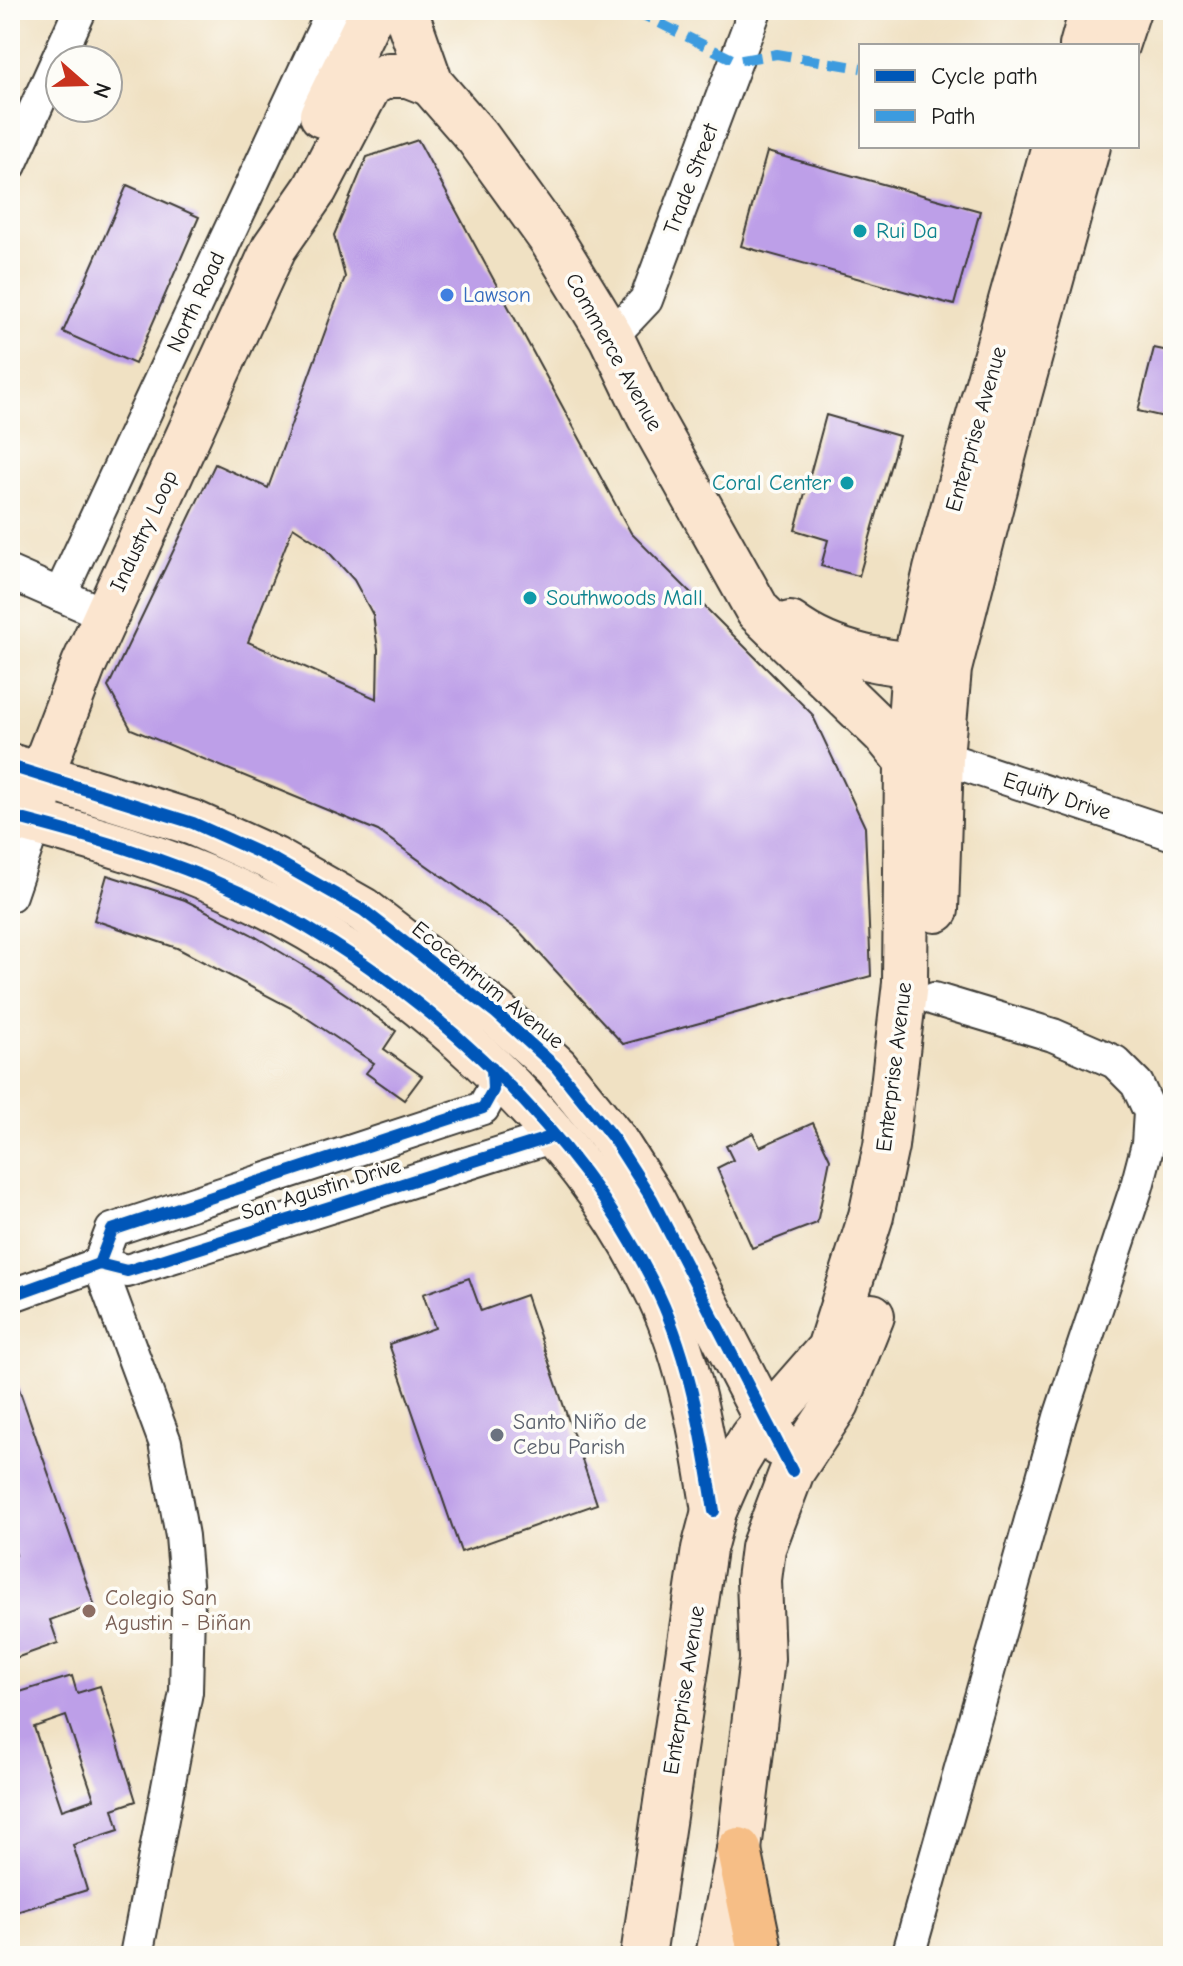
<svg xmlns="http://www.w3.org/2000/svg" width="1183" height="1966" font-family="'Comic Neue',sans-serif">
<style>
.building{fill:#bd9fe8;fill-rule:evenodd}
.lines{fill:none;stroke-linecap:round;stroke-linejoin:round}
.street-casing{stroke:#3c3a35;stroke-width:36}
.secondary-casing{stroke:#3c3a35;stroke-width:48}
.highway-casing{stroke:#3c3a35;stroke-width:48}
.street{stroke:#fff;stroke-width:32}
.secondary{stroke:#fbe5cf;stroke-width:44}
.highway{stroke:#f6be86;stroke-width:44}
.quiet{stroke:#3c9bdf;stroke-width:10;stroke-dasharray:20 10;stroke-linecap:butt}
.cycleway-casing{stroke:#fdfcf7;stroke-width:17}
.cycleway{stroke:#0057b8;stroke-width:12}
.culture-dot{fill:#0f9aa8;stroke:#fdfcf7;stroke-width:3}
.shop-dot{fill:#3f7fe0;stroke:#fdfcf7;stroke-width:3}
.worship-dot{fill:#6b7280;stroke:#fdfcf7;stroke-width:3}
.education-dot{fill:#8d6e63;stroke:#fdfcf7;stroke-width:3}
.labels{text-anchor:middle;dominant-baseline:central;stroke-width:7;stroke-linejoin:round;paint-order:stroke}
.street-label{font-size:22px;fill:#1c1c1c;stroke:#fdfcf7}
.culture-label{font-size:22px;fill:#0d838f;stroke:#fdfcf7;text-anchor:start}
.shop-label{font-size:22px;fill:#366cbe;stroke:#fdfcf7;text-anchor:start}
.worship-label{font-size:22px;fill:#5b616d;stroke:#fdfcf7;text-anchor:start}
.education-label{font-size:22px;fill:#785e54;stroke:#fdfcf7;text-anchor:start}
</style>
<rect width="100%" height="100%" fill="#fdfcf7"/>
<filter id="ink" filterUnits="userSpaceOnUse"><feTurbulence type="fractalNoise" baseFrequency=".0125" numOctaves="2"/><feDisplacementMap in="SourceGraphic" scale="16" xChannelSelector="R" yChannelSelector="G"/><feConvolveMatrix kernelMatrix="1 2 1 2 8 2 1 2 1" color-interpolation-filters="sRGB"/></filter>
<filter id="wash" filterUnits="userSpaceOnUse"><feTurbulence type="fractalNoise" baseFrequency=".006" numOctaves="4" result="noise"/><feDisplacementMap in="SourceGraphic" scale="32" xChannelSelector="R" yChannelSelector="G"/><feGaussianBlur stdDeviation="1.8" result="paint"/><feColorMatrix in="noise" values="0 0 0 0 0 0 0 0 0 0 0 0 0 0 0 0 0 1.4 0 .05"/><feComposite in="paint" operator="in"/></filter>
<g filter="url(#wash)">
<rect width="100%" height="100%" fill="#f0e1c3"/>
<g id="blocks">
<!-- building -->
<g class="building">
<path d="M418 140 631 533 812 714 865 827 871 976 623 1044 519 931 378 831 131 729 108 687 215 464 268 488 345 277 334 235 367 157ZM293 527 325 548 354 580 373 615 378 649 377 699 248 642Z"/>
<path d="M767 152 980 211 954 305 741 246Z"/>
<path d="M127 185 199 217 135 364 63 332Z"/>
<path d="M1154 348 1173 352V419L1138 411Z"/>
<path d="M826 415 899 436 859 576 821 566 828 540 795 530Z"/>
<path d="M107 875 185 900 251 934 322 977 396 1031 384 1049 422 1076 404 1100 366 1073 374 1063 293 1009 177 948 94 920Z"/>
<path d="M813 1123 830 1159 817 1223 752 1248 717 1168 733 1160 726 1146 753 1133 760 1147Z"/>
<path d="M469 1278 481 1311 526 1295 597 1504 461 1552 389 1344 435 1328 423 1294Z"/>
<path d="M10 1363 94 1604 50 1620 58 1643 10 1660V1557L16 1555 10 1535Z"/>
<path d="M72 1676 77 1693 100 1686 136 1801 113 1809 119 1830 73 1845 87 1890 10 1914V1695ZM66 1716 94 1799 62 1810 34 1727Z"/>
</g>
</g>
</g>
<g filter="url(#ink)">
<use href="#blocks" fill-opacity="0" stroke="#3c3a35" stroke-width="2"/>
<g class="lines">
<defs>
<g id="street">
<path d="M10 165 80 10"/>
<path d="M611 337 646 300 755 10"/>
<path d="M10 573 106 615"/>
<path d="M60 595 333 10"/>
<path d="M941 757 1173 834"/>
<path d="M10 895 35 822"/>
<path d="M99 1264 165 1442 182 1536 188 1608 186 1692 136 1956"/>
<path d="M99 1264 112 1230 483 1108 493 1090 492 1068"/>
<path d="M10 1296 99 1264 127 1271 554 1136"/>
<path d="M908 1956 1060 1417 1137 1186 1148 1144 1150 1112 1137 1084 1115 1062 1053 1035 934 999"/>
</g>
<g id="secondary">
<path d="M405 10 431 84 478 138 551 239 611 337 649 416 758 611 885 734 907 761"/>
<path d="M1082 46 1092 10"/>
<path d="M1116 46 1128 10"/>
<path d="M322 115 373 10"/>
<path d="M790 624C835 658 890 663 944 668"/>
<path d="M10 766 193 823 273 859 363 910 496 1013 556 1067 613 1138 652 1199 779 1444"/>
<path d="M38 801 42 773 84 664 274 248 315 189 370 84 388 75H408L431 84"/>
<path d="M10 816C88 836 166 858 239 892 405 968 582 1128 659 1295 690 1361 703 1439 714 1511"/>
<path d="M936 910 941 757 949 669 1018 399 1088 146"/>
<path d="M643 1956 704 1549 714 1511 732 1470 752 1437 829 1349 871 1216 886 1146 905 983 907 761 914 665 936 570 1054 146"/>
<path d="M718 1956 739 1850 762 1659 759 1580 763 1548 792 1471 837 1403 872 1316"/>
</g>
<path id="highway" d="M739 1850 761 1956"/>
</defs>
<!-- street casing -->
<use href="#street" class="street-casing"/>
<!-- secondary casing -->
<use href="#secondary" class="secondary-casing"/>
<!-- highway casing -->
<use href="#highway" class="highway-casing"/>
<!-- street -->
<use href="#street" class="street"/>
<!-- secondary -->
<use href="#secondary" class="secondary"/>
<!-- highway -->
<use href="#highway" class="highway"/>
<!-- quiet -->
<path class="quiet" d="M633 10 736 61 777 54 861 68"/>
<defs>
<g id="cycleway">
<path d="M10 766 193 823 273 859 363 910 496 1013 556 1067 613 1138 652 1199 792 1471"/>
<path d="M10 816C88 836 166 858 239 892 405 968 582 1128 659 1295 690 1361 703 1439 714 1511"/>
<path d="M99 1264 112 1230 483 1108 493 1090 492 1068"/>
<path d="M10 1296 99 1264 127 1271 554 1136"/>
</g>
</defs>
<!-- cycleway casing -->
<use href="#cycleway" class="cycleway-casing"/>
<!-- cycleway -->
<use href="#cycleway" class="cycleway"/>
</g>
</g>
<!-- markers -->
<g class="culture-dot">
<circle cx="860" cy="231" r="8"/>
<circle cx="847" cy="483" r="8"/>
<circle cx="530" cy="598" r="8"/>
</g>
<circle class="shop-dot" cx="447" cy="295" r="8"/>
<circle class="worship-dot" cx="497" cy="1435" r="8"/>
<circle class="education-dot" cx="89" cy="1611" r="8"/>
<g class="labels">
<!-- street labels -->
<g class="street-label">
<text transform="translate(691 179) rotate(-69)">Trade Street</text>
<text transform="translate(196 302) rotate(-65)">North Road</text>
<text transform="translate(614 352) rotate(61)">Commerce Avenue</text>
<text transform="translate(976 429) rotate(-74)">Enterprise Avenue</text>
<text transform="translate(144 531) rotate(-65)">Industry Loop</text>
<text transform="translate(1057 796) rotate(18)">Equity Drive</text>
<text transform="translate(488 985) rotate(39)">Ecocentrum Avenue</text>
<text transform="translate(894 1067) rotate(-83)">Enterprise Avenue</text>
<text transform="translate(321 1189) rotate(-17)">San Agustin Drive</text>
<text transform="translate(684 1690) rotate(-81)">Enterprise Avenue</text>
</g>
<!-- culture labels -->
<g class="culture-label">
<text x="876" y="231">Rui Da</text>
<text x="831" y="483" text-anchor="end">Coral Center</text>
<text x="546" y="598">Southwoods Mall</text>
</g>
<!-- shop labels -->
<g class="shop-label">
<text x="463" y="295">Lawson</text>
</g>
<!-- worship labels -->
<g class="worship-label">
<text x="513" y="1422">Santo Niño de<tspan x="513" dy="25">Cebu Parish</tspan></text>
</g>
<!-- education labels -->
<g class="education-label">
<text x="105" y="1598">Colegio San<tspan x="105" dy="25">Agustin - Biñan</tspan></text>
</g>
</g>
<!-- margin -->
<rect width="1183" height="1966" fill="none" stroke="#fdfcf7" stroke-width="40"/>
<!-- legend -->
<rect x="859" y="44" width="280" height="104" fill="#fdfcf7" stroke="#a3a29f" stroke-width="2"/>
<rect x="875" y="70" width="40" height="12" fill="#0057b8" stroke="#a3a29f" stroke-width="2"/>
<text x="931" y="84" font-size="24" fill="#1c1c1c">Cycle path</text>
<rect x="875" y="110" width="40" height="12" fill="#3c9bdf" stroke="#a3a29f" stroke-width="2"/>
<text x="931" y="124" font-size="24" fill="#1c1c1c">Path</text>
<!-- north arrow -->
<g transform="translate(84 84) rotate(110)"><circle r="38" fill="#fdfcf7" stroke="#a3a29f" stroke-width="2"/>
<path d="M0-6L14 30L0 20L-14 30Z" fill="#c8321e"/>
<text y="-12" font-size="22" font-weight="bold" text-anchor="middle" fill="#1c1c1c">N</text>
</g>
</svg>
